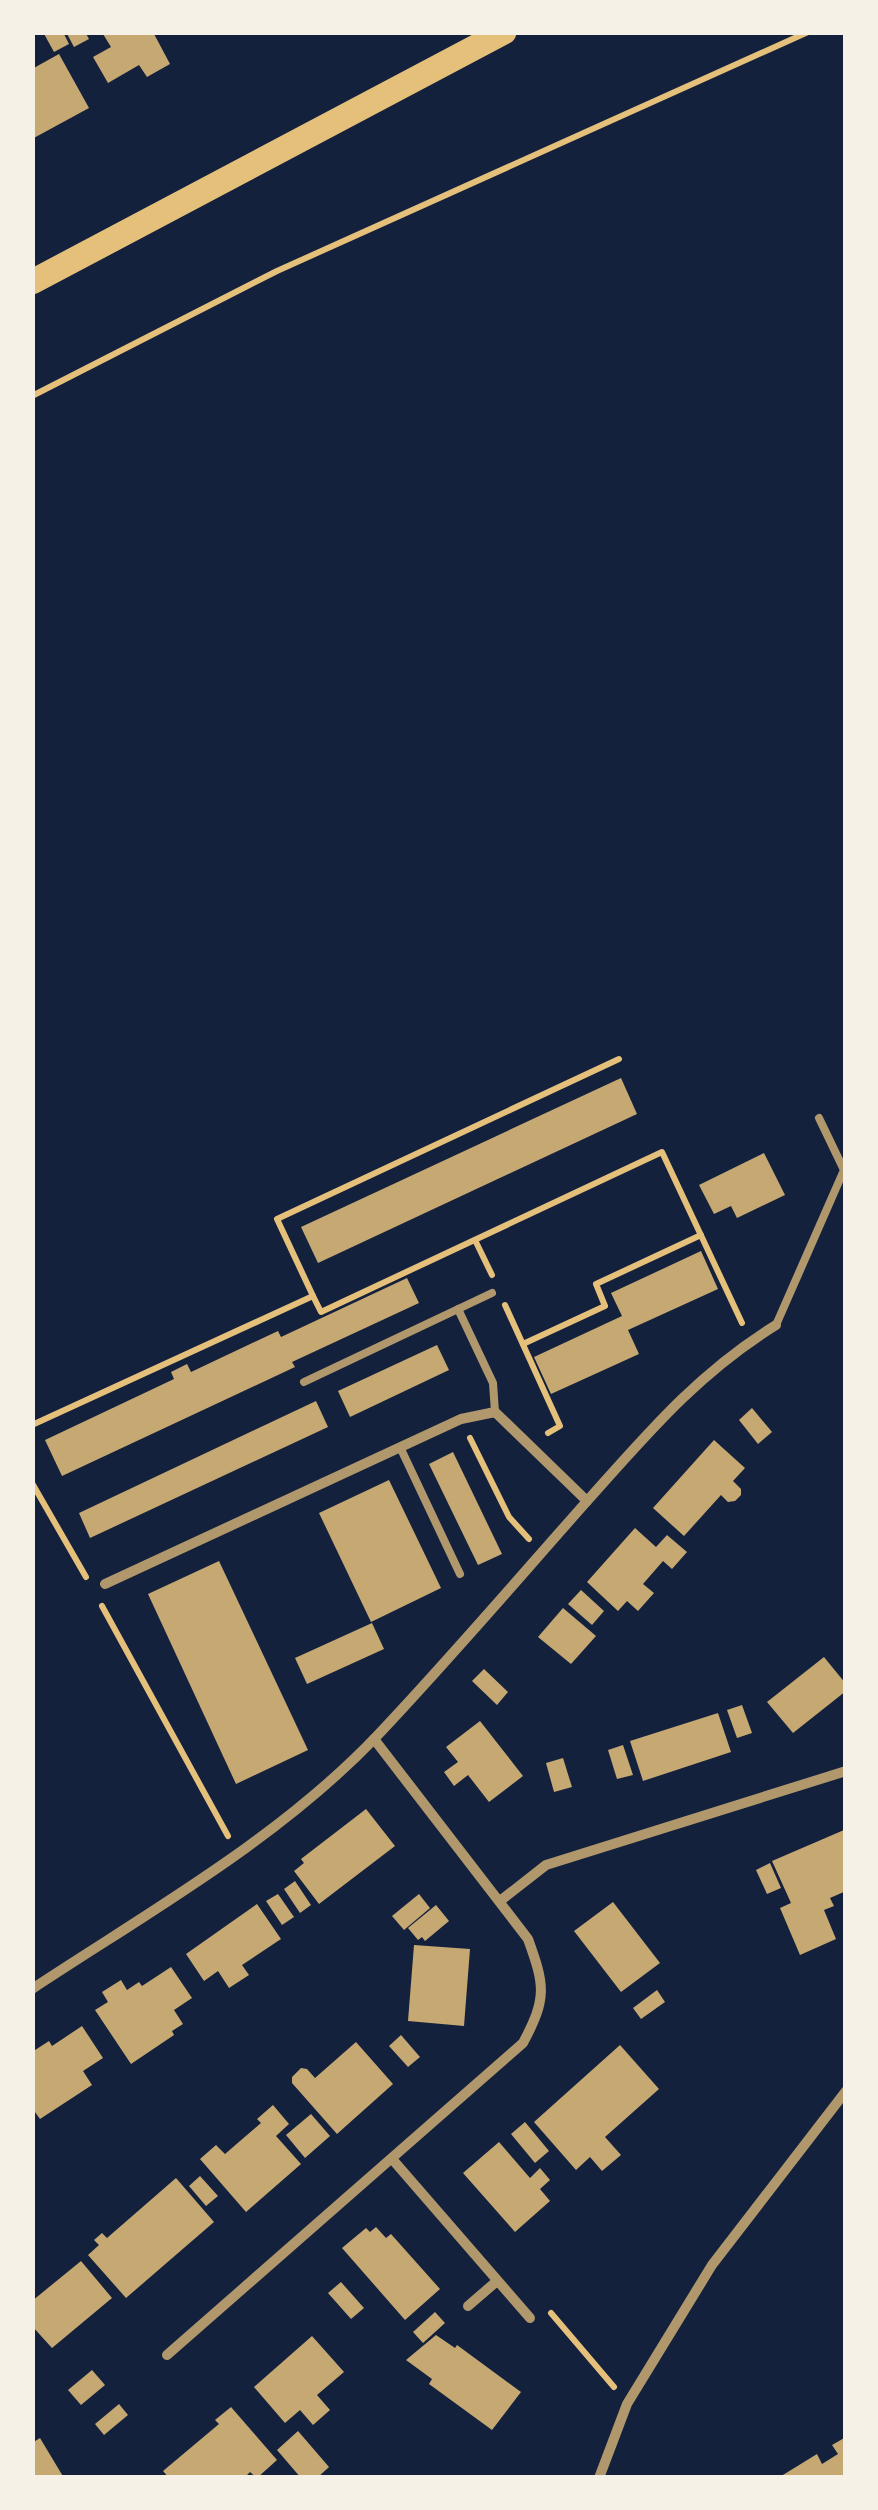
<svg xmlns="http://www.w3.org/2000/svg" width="878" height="2510" font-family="'Golos Text',sans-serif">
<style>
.building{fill:#c6a872}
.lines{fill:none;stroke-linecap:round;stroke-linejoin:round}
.path{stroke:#e5c07b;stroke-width:6}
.service{stroke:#b1986c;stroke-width:8}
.minor{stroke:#b1986c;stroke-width:10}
.primary{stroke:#e5c07b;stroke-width:25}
</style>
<rect width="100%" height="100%" fill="#14213d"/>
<!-- building -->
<g class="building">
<path d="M43 32H63L69 44 54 52Z"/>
<path d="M66 32H85L89 39 74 47Z"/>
<path d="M106 32H153L170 64 147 77 139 65 108 83 93 57 111 47 103 34Z"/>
<path d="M59 54 89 108 32 139V69Z"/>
<path d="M621 1078 637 1114 318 1263 301 1227Z"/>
<path d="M764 1153 785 1195 737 1218 731 1206 714 1214 699 1185Z"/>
<path d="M701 1251 718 1289 628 1330 639 1354 551 1394 534 1357 622 1316 611 1293Z"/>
<path d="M407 1278 419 1303 292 1362 295 1367 62 1476 45 1440 174 1379 171 1372 187 1364 191 1372 278 1331 281 1337Z"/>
<path d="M437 1345 449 1370 350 1417 338 1391Z"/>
<path d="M316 1401 328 1427 90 1538 79 1513Z"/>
<path d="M752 1408 772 1432 758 1444 739 1420Z"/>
<path d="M714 1440 745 1468 733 1481 741 1489V1495L735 1501 728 1502 721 1495 684 1536 653 1508Z"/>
<path d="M453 1452 502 1554 478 1565 429 1464Z"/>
<path d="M389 1480 441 1588 371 1622 319 1513Z"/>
<path d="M635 1528 656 1547 667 1535 687 1552 672 1569 663 1561 643 1584 654 1593 638 1611 627 1601 618 1611 587 1582Z"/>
<path d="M219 1561 308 1750 236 1784 148 1594Z"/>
<path d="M581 1590 604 1611 592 1625 568 1604Z"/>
<path d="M563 1608 596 1636 571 1664 538 1637Z"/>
<path d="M372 1623 384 1649 307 1684 295 1658Z"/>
<path d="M824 1657 846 1684V1691L793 1733 767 1702Z"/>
<path d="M484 1669 508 1692 497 1705 472 1681Z"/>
<path d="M742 1705 752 1733 737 1738 727 1710Z"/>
<path d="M718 1713 731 1752 643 1781 630 1741Z"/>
<path d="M480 1721 523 1776 489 1802 468 1775 454 1786 444 1772 458 1762 446 1747Z"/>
<path d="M623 1745 633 1775 617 1779 608 1750Z"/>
<path d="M563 1758 572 1787 554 1792 546 1763Z"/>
<path d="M366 1809 395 1846 319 1904 294 1871 304 1863 301 1859Z"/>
<path d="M844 1830 846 1891 830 1898 834 1906 824 1910 836 1939 800 1955 780 1908 791 1903 772 1861Z"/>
<path d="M770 1863 781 1888 767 1894 756 1870Z"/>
<path d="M295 1881 311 1905 300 1913 284 1889Z"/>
<path d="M278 1894 294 1917 282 1925 266 1901Z"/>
<path d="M419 1894 430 1908 404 1930 392 1916Z"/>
<path d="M613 1902 660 1963 621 1992 574 1931Z"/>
<path d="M257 1904 281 1939 242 1965 249 1975 229 1988 218 1971 204 1981 186 1954Z"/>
<path d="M436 1905 449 1921 425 1941 422 1937 418 1940 408 1928Z"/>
<path d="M414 1945 470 1949 464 2026 408 2021Z"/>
<path d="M171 1967 192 1998 174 2010 183 2024 172 2031 174 2035 131 2064 95 2010 108 2002 102 1992 121 1980 127 1990 139 1982 142 1986Z"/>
<path d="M657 1990 665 2002 641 2019 633 2008Z"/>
<path d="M82 2026 103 2058 83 2071 92 2085 40 2119 32 2108V2052L49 2041 52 2046Z"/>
<path d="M401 2035 420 2057 408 2067 389 2046Z"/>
<path d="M356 2042 393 2084 337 2134 292 2083V2077L301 2068 307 2069 315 2078Z"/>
<path d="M620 2045 659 2089 605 2137 621 2155 602 2171 590 2157 576 2170 534 2122Z"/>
<path d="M273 2105 289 2124 276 2136 301 2164 246 2212 200 2159 216 2145 225 2154 261 2123 257 2119Z"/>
<path d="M311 2114 330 2136 305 2158 286 2135Z"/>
<path d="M525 2122 549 2151 535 2163 511 2134Z"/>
<path d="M499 2142 530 2178 540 2168 550 2180 540 2189 550 2201 515 2232 463 2173Z"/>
<path d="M200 2176 218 2196 206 2206 189 2186Z"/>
<path d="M176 2178 214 2222 126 2298 88 2255 99 2245 94 2240 102 2233 107 2238Z"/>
<path d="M376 2227 386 2238 391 2234 440 2289 405 2320 342 2248 366 2228 370 2232Z"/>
<path d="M81 2261 112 2298 52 2348 32 2326V2301Z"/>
<path d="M341 2282 364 2308 351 2319 328 2293Z"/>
<path d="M435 2312 445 2323 423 2343 413 2332Z"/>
<path d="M436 2335 455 2348 457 2345 521 2392 492 2430 429 2384 432 2379 406 2360Z"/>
<path d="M312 2336 344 2372 317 2395 330 2410 313 2425 300 2410 285 2423 254 2387Z"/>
<path d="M92 2370 105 2385 81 2405 68 2390Z"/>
<path d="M119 2404 128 2415 104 2435 95 2424Z"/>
<path d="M231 2407 277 2460 257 2478 250 2472 244 2478H169L163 2471 219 2424 215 2420Z"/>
<path d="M298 2431 329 2467 317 2478H301L277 2450Z"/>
<path d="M846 2437V2478H778L817 2454 822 2464 838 2454 832 2445Z"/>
<path d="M40 2438 64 2478H32V2443Z"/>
</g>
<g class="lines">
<!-- path -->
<g class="path">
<path d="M32 396 277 271 808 32"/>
<path d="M475 1240 492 1275"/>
<path d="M313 1296 321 1312 662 1152 742 1323"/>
<path d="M505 1305 560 1426 548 1433"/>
<path d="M523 1344 605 1306 596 1284 701 1235"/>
<path d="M32 1425 313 1296 277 1219 619 1059"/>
<path d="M470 1438 509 1517 529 1539"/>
<path d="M32 1483 86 1577"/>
<path d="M102 1606 228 1836"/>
<path d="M551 2313 614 2387"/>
</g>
<!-- service -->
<g class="service">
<path d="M458 1309 493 1383 495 1412"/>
<path d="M776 1325 844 1170 819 1118"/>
<path d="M304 1382 492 1293"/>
<path d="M400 1447 460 1574"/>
</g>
<!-- minor -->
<g class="minor">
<path d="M105 1584 461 1419 495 1412 587 1501"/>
<path d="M500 1901 546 1865 846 1771"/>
<path d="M32 1989C150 1911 277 1840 375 1738 448 1661 517 1580 588 1500 647 1434 698 1373 776 1325"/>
<path d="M393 2160 530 2318"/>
<path d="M468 2306 497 2281"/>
<path d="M167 2355 523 2043C547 1998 545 1986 528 1939L374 1739"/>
<path d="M599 2478 627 2404 712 2265 846 2091"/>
</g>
<!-- primary -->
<path class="primary" d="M32 282 504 32"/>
</g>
<!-- border -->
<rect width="878" height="2510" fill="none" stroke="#f6f1e7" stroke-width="70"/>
</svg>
